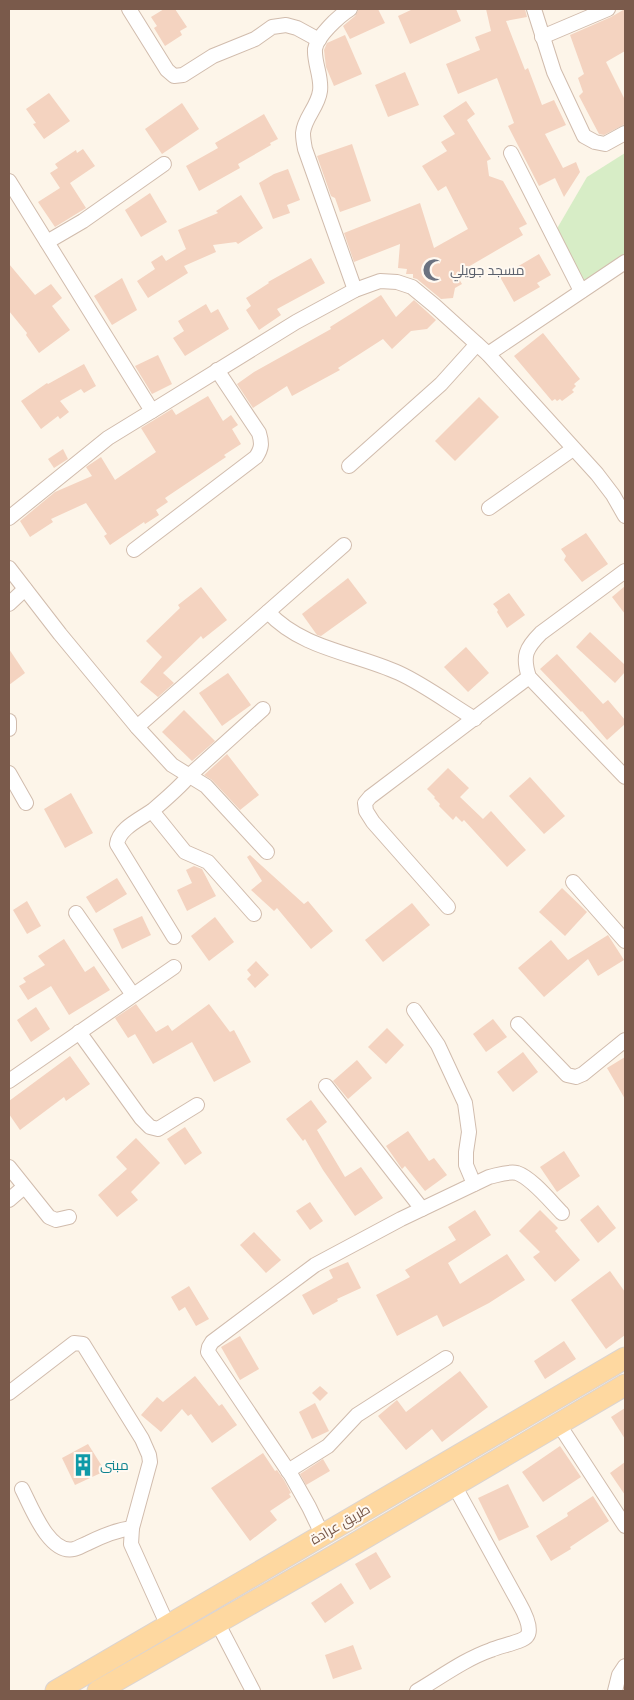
<svg xmlns="http://www.w3.org/2000/svg" width="634" height="1700" font-family="'Archivo Narrow',Cairo,sans-serif">
<style>
.green{fill:#d7edc6}
.building{fill:#f4d3c0}
.lines{fill:none;stroke-linecap:round;stroke-linejoin:round}
.street-casing{stroke:#d1bcad;stroke-width:16}
.primary-casing{stroke:#dcd4d0;stroke-width:23}
.street{stroke:#fff;stroke-width:14}
.primary{stroke:#fed8a0;stroke-width:21}
.labels{text-anchor:middle;dominant-baseline:central;stroke-width:4;stroke-linejoin:round;paint-order:stroke}
.worship-label{font-size:14px;fill:#5b616d;stroke:#fff9f1;text-anchor:start}
.culture-label{font-size:14px;fill:#0d838f;stroke:#fff9f1;text-anchor:start}
.street-label{font-size:14px;fill:#7a5a4b;stroke:#fff9f1}
</style>
<rect width="100%" height="100%" fill="#fdf5e9"/>
<!-- green -->
<path class="green" d="M625 153V256L582 283 555 232 587 177Z"/>
<!-- building -->
<g class="building">
<path d="M164 9H175L187 27 180 31 182 35 165 46 154 28 157 26 151 17Z"/>
<path d="M359 9H378L385 23 350 39 343 26 355 16Z"/>
<path d="M413 9H456L461 21 410 44 398 16Z"/>
<path d="M486 9H525L527 17 506 21 525 70 528 68 542 105 554 100 566 125 545 134 563 168 576 162 580 172 564 197 555 178 539 186 508 126 514 123 497 78 458 94 446 64 480 50 475 37 491 31Z"/>
<path d="M625 9V51L606 62 625 100V124L604 135 599 134 579 96 583 92 578 78 584 74 570 35 611 17Z"/>
<path d="M345 35 362 74 334 86 326 67 324 50 327 43Z"/>
<path d="M405 72 419 105 388 117 375 85Z"/>
<path d="M49 93 70 121 44 139 33 124 36 123 26 109Z"/>
<path d="M466 101 475 114 467 120 491 159 487 161 489 176 503 181 527 224 519 228 523 235 456 274 462 284 455 288 453 298 441 299 417 279 413 278V274H406L407 269 398 268 400 244 354 262 344 233 420 203 434 248 468 229 446 186 438 191 422 166 447 151 441 142 455 134 443 116Z"/>
<path d="M182 103 199 129 162 154 145 129Z"/>
<path d="M264 114 278 139 270 143 271 145 238 164 240 168 199 191 186 166 218 148 215 143Z"/>
<path d="M352 144 371 201 340 212 335 198 331 196 317 156Z"/>
<path d="M83 149 95 166 70 183 86 208 55 227 38 202 60 188 50 173 58 168 55 164 76 150 77 153Z"/>
<path d="M288 169 300 200 287 205 290 213 273 219 259 183 274 174Z"/>
<path d="M150 193 167 222 141 237 125 210Z"/>
<path d="M241 195 263 228 238 244 236 242 213 245 216 252 184 266 188 273 148 298 137 281 155 269 151 262 162 255 166 261 186 249 178 230 218 213 216 211Z"/>
<path d="M539 254 551 275 537 283 540 287 514 302 500 277Z"/>
<path d="M311 258 325 283 277 309 281 315 259 330 246 310 251 306 246 298 269 283 268 282Z"/>
<path d="M9 264 35 295 51 284 62 298 52 306 70 330 39 353 26 335 27 333 9 311Z"/>
<path d="M122 278 137 310 112 325 94 296Z"/>
<path d="M381 295 396 317 414 300 436 320 427 329 411 331 392 349 383 339 338 368 340 370 292 396 287 386 253 408 237 384 254 372 331 329 330 327Z"/>
<path d="M206 304 211 313 218 309 229 329 185 356 173 338 184 331 178 321Z"/>
<path d="M543 333 580 379 574 384 576 386 572 390 574 392 562 401 560 399 557 401 555 399 552 401 514 356Z"/>
<path d="M158 355 172 384 152 394 135 366Z"/>
<path d="M84 364 96 386 84 393 81 389 60 401 69 412 60 419 58 416 41 429 21 401 47 383 48 384Z"/>
<path d="M208 396 223 421 231 415 238 425 232 429 241 444 224 455 226 457 165 498 168 502 156 510 159 515 145 524 144 522 110 545 104 536 107 534 86 503 51 519 53 522 30 537 20 521 55 492 92 476 86 467 101 457 115 480 156 452 141 428 172 409 176 415Z"/>
<path d="M479 397 499 417 455 461 435 441Z"/>
<path d="M63 449 68 459 54 468 48 459Z"/>
<path d="M586 533 608 564 582 582 564 560 566 556 561 549Z"/>
<path d="M348 578 367 603 321 636 317 635 302 614Z"/>
<path d="M625 586V614L612 597Z"/>
<path d="M201 587 227 620 203 639 201 636 163 673 174 683 158 697 140 682 162 657 146 641 180 608 178 605Z"/>
<path d="M509 593 525 615 507 628 497 612 498 610 493 604Z"/>
<path d="M590 632 625 665V672L615 683 576 647Z"/>
<path d="M466 647 489 673 468 692 444 667Z"/>
<path d="M9 649 25 673 9 685Z"/>
<path d="M557 654 603 704 608 700 625 720V724L607 740 582 711 581 712 540 669Z"/>
<path d="M228 673 251 705 222 726 199 693Z"/>
<path d="M184 710 215 741 192 761 162 732Z"/>
<path d="M227 754 259 795 240 810 212 780 204 775Z"/>
<path d="M448 768 469 788 460 797 483 819 491 811 526 850 507 867 464 820 462 822 456 816 453 820 439 806 440 804 434 798 435 797 427 789Z"/>
<path d="M530 777 565 816 544 834 509 796Z"/>
<path d="M71 793 93 833 65 848 44 809Z"/>
<path d="M250 855 304 904 308 901 333 931 311 949 277 908 274 911 251 890 262 881 247 857Z"/>
<path d="M194 866 202 869 216 896 187 911 177 890 192 883 186 870Z"/>
<path d="M117 878 127 894 96 913 86 897Z"/>
<path d="M562 888 587 912 565 936 539 912Z"/>
<path d="M27 901 41 926 27 934 13 910Z"/>
<path d="M412 903 430 925 383 962 365 940Z"/>
<path d="M142 916 151 935 122 949 113 929Z"/>
<path d="M215 917 234 942 209 961 191 936Z"/>
<path d="M608 935 624 960 598 976 588 959 544 997 518 968 551 940 568 960Z"/>
<path d="M64 939 85 972 94 966 110 990 69 1015 51 986 28 1000 19 986 26 982 23 978 45 965 38 956Z"/>
<path d="M256 961 269 975 255 988 247 979 251 975 247 970Z"/>
<path d="M136 1004 156 1032 168 1025 172 1031 209 1004 230 1032 234 1030 251 1062 214 1082 192 1042 153 1064 135 1034 128 1038 115 1018Z"/>
<path d="M36 1007 50 1029 31 1042 17 1020Z"/>
<path d="M493 1019 507 1037 486 1052 473 1034Z"/>
<path d="M387 1028 404 1045 386 1064 368 1047Z"/>
<path d="M523 1052 538 1072 513 1092 497 1072Z"/>
<path d="M70 1056 90 1084 66 1101 64 1097 20 1130 9 1114V1101Z"/>
<path d="M625 1057V1099L607 1068Z"/>
<path d="M357 1060 372 1078 348 1099 333 1081Z"/>
<path d="M311 1100 327 1122 317 1130 345 1177 361 1167 383 1198 355 1216 323 1170 305 1139 303 1141 286 1119Z"/>
<path d="M185 1127 202 1153 185 1165 167 1139Z"/>
<path d="M408 1131 429 1161 434 1158 447 1175 425 1191 405 1166 402 1169 386 1146Z"/>
<path d="M136 1138 160 1163 131 1192 138 1200 117 1217 98 1195 127 1169 116 1157Z"/>
<path d="M564 1151 580 1176 557 1192 540 1167Z"/>
<path d="M310 1202 323 1221 310 1230 296 1211Z"/>
<path d="M598 1205 616 1228 598 1243 580 1220Z"/>
<path d="M475 1210 491 1235 448 1263 460 1284 507 1254 525 1280 489 1303 443 1327 437 1315 397 1336 376 1295 410 1277 405 1270 456 1240 448 1227Z"/>
<path d="M540 1210 558 1228 555 1231 580 1260 555 1282 533 1257 540 1252 519 1231Z"/>
<path d="M254 1232 281 1260 266 1273 240 1245Z"/>
<path d="M348 1262 361 1288 337 1299 338 1301 313 1315 302 1295 333 1278 329 1270Z"/>
<path d="M610 1271 625 1292V1335L606 1349 571 1300Z"/>
<path d="M189 1286 209 1319 196 1326 185 1307 179 1311 171 1297Z"/>
<path d="M240 1336 259 1369 240 1380 221 1347Z"/>
<path d="M564 1341 576 1359 545 1379 534 1361Z"/>
<path d="M460 1371 488 1407 442 1442 432 1429 406 1450 378 1416 397 1400 406 1412Z"/>
<path d="M195 1376 219 1406 222 1404 237 1425 212 1443 191 1414 188 1416 182 1409 161 1432 141 1415 157 1397 163 1402Z"/>
<path d="M320 1386 328 1393 320 1401 312 1393Z"/>
<path d="M315 1403 329 1431 312 1439 299 1412Z"/>
<path d="M625 1408V1439L611 1417Z"/>
<path d="M88 1444 105 1471 75 1485 62 1458Z"/>
<path d="M560 1446 581 1477 543 1502 522 1472Z"/>
<path d="M263 1453 275 1471 277 1470 284 1480 291 1493 289 1494 291 1497 270 1511 277 1520 250 1541 211 1488Z"/>
<path d="M323 1459 330 1471 306 1485 300 1474Z"/>
<path d="M625 1462V1495L610 1473Z"/>
<path d="M508 1484 529 1527 499 1541 478 1498Z"/>
<path d="M593 1496 609 1521 570 1547 571 1549 551 1561 536 1536 568 1516 567 1513Z"/>
<path d="M376 1552 391 1577 370 1590 355 1564Z"/>
<path d="M341 1583 354 1603 325 1623 311 1603Z"/>
<path d="M353 1645 362 1669 333 1679 325 1655Z"/>
</g>
<g class="lines">
<defs>
<g id="street">
<path d="M129 9 167 70 174 76 183 75 213 56 255 39 272 27 286 25 297 28 319 40"/>
<path d="M350 9C339 16 317 36 315 49 314 63 322 77 320 91 318 107 304 118 303 133 303 138 304 144 305 149L355 290"/>
<path d="M534 9 554 72 584 136 595 142 605 144 625 133"/>
<path d="M542 37 608 9"/>
<path d="M511 153 581 291"/>
<path d="M9 181 152 411"/>
<path d="M47 242 83 221 164 164"/>
<path d="M488 354 625 262"/>
<path d="M349 466 441 384 477 344"/>
<path d="M489 508 573 449"/>
<path d="M9 518 108 438 152 411 296 322 355 290 380 281 397 282 412 287 435 306 488 354 597 474 613 495 625 516"/>
<path d="M134 550 256 457C262 448 262 443 259 433L217 370"/>
<path d="M9 568 60 634 137 727 172 765 206 786 267 852"/>
<path d="M625 571 541 633C526 648 522 656 529 677L625 777"/>
<path d="M9 604 25 589"/>
<path d="M268 612C302 649 355 653 399 673 425 685 450 704 475 719"/>
<path d="M9 721V729"/>
<path d="M137 727 344 545"/>
<path d="M9 773 26 803"/>
<path d="M152 811 185 852 208 862 254 914"/>
<path d="M573 882 625 941"/>
<path d="M448 907 373 822 366 811 365 803 370 797 529 677"/>
<path d="M76 913 133 995"/>
<path d="M174 937 117 844C119 828 141 819 153 810 166 799 179 788 190 775L263 709"/>
<path d="M414 1010 438 1045 465 1103 469 1132 466 1152V1165L474 1184"/>
<path d="M518 1024 567 1075 576 1077 583 1074 625 1040"/>
<path d="M79 1032 141 1118 150 1127 158 1129 197 1105"/>
<path d="M9 1081 174 967"/>
<path d="M326 1086 422 1209"/>
<path d="M9 1167 49 1217 56 1220 69 1217"/>
<path d="M9 1200 24 1187"/>
<path d="M9 1393 74 1343 83 1344 142 1439 149 1455 150 1462 132 1528 131 1544 168 1626"/>
<path d="M558 1423 625 1526"/>
<path d="M288 1471 328 1446 357 1415 446 1358"/>
<path d="M22 1489C31 1506 49 1555 74 1549 78 1548 83 1545 88 1543 102 1536 116 1530 132 1528"/>
<path d="M322 1534 309 1507 291 1475 208 1352 209 1347 212 1342 315 1265 401 1219 489 1177C498 1175 508 1171 517 1173 532 1178 551 1202 562 1213"/>
<path d="M217 1622 253 1691"/>
<path d="M417 1691C441 1677 465 1659 491 1650 499 1646 523 1642 527 1636 533 1629 523 1610 519 1603L454 1485"/>
<path d="M615 1691 619 1675 625 1666"/>
</g>
<g id="primary">
<path d="M56 1691 625 1358"/>
<path d="M98 1691 334 1556 625 1385"/>
</g>
</defs>
<!-- street casing -->
<use href="#street" class="street-casing"/>
<!-- primary casing -->
<use href="#primary" class="primary-casing"/>
<!-- street -->
<use href="#street" class="street"/>
<!-- primary -->
<use href="#primary" class="primary"/>
</g>
<!-- icons -->
<defs>
<symbol id="mosque-bare" viewBox="-9 -9 18 18"><path d="M3.5-4.9A6 6 0 1 0 3.5 4.9A5 5 0 1 1 3.5-4.9Z" fill="#6b7280" stroke="#fff9f1" stroke-width="2.5" paint-order="stroke"/></symbol>
<symbol id="building-bare" viewBox="-9 -9 18 18"><path d="M-4-6H4V6H1V3H-1V6H-4ZM-2.5-4.3h1.7v1.8h-1.7ZM.8-4.3h1.7v1.8H.8ZM-2.5-1h1.7V.8h-1.7ZM.8-1h1.7V.8H.8Z" fill="#0f9aa8" stroke="#fff9f1" stroke-width="2.5" paint-order="stroke"/></symbol>
</defs>
<g fill-rule="evenodd">
<use href="#mosque-bare" x="418" y="254" width="32" height="32"/>
<use href="#building-bare" x="67" y="1449" width="32" height="32"/>
</g>
<g class="labels">
<!-- worship labels -->
<g class="worship-label">
<text x="450" y="270">مسجد جويلي</text>
</g>
<!-- culture labels -->
<g class="culture-label">
<text x="100" y="1465">مبنى</text>
</g>
<!-- street labels -->
<g class="street-label">
<text transform="translate(340 1524) rotate(-30)">طريق عرادة</text>
</g>
</g>
<!-- border -->
<rect width="634" height="1700" fill="none" stroke="#7a5a4b" stroke-width="20"/>
</svg>
